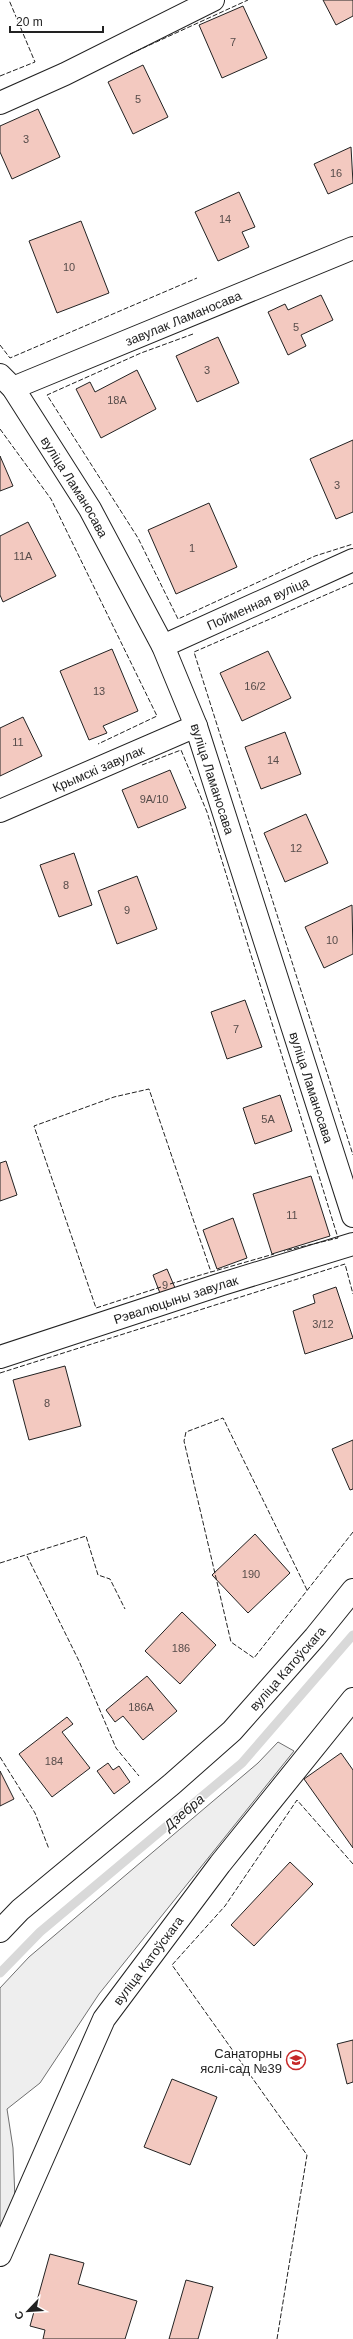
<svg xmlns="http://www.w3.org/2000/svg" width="353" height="2339" font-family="Helvetica,sans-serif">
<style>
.green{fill:#eee;stroke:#6f6f6f}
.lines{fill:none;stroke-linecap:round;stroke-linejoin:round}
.stream{stroke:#d9d9d9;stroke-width:9}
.building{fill:#f3c9c0;stroke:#222}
.minor-casing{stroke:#222;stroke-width:24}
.minor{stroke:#fff;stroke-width:22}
.fence{stroke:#222;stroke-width:1;stroke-dasharray:5 2;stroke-linecap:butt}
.labels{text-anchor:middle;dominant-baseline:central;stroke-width:3;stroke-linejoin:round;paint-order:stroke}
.number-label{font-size:11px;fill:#564c4a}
.street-label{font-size:13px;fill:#222;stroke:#fff}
.poi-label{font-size:13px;fill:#222;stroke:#fff;text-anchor:end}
.water-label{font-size:14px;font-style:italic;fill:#222;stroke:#fff}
</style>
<rect width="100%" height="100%" fill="#fff"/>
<!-- green -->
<path class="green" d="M278 1742 294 1751 99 1994 40 2083 7 2109 13 2148 15 2200 0 2235V1988L29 1957 258 1763Z"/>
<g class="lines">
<!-- stream -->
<path class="stream" d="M0 1973 40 1932 242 1763 353 1635"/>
</g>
<!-- building -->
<g class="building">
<path d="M323 0H353V16L336 25Z"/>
<path d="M243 6 267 58 222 78 199 25Z"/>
<path d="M143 65 168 117 133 134 108 82Z"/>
<path d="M38 109 60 157 12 179 0 152V126Z"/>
<path d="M351 147 353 183 328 194 314 164Z"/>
<path d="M239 192 255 227 242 232 249 247 218 261 195 212Z"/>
<path d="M81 221 109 293 57 313 29 241Z"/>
<path d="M321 295 333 320 301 335 306 346 288 355 268 312 285 304 288 310Z"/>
<path d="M218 337 239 383 197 402 176 356Z"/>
<path d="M137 370 156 409 101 438 76 389 90 382 95 392Z"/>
<path d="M353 440V512L336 519 310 459Z"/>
<path d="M0 456 13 486 0 491Z"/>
<path d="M209 503 237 567 176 594 148 530Z"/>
<path d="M28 522 56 576 3 602 0 595V536Z"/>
<path d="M112 649 138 711 103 726 107 733 89 740 60 671Z"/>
<path d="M268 651 291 698 242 721 220 673Z"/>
<path d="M23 717 42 756 0 776V728Z"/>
<path d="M285 732 301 774 261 789 245 747Z"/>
<path d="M170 770 186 808 138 828 122 790Z"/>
<path d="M306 814 328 863 285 882 264 833Z"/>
<path d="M74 853 92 905 59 917 40 865Z"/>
<path d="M137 876 157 929 117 944 98 891Z"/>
<path d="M352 905 353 954 324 968 305 927Z"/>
<path d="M245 1000 262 1047 227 1059 211 1012Z"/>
<path d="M280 1095 292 1131 255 1144 243 1108Z"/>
<path d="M6 1161 17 1195 0 1201V1163Z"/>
<path d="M311 1176 330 1236 272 1254 253 1194Z"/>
<path d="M233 1218 247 1258 217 1269 203 1230Z"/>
<path d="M167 1269 178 1295 163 1301 153 1275Z"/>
<path d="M336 1287 353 1338 305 1354 293 1311 315 1303 313 1295Z"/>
<path d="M65 1366 81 1426 29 1440 13 1380Z"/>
<path d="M353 1440V1489L350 1490 332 1449Z"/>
<path d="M255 1534 290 1573 248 1613 212 1575Z"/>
<path d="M182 1612 216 1645 180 1684 145 1651Z"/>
<path d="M147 1676 177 1711 143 1740 123 1716 115 1722 106 1710Z"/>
<path d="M67 1717 73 1724 62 1732 90 1768 52 1797 19 1754Z"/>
<path d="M341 1753 353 1770V1848L304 1779Z"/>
<path d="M108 1763 113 1770 119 1766 130 1782 114 1794 97 1771Z"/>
<path d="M0 1771 14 1799 0 1806Z"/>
<path d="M290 1862 313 1884 254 1946 231 1925Z"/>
<path d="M353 2040V2082L347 2084 337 2044Z"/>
<path d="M172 2079 217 2097 190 2165 144 2147Z"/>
<path d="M50 2254 84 2263 78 2284 137 2301 125 2339H43L45 2330 30 2326Z"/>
<path d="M186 2280 213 2287 198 2339H169Z"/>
</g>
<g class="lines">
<defs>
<g id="minor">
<path d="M0 103 65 74 213 0"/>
<path id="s1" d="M0 375 13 388 90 509 163 646 196 726 353 1216"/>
<path id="s2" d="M13 388 353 248"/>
<path id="s3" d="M163 646 353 560"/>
<path id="s4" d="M0 811 196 726"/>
<path id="s5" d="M0 1357 222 1284 353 1244"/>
<path id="s6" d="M0 1931 20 1910 172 1784 232 1731 315 1637 353 1590"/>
<path id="s7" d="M0 2255 104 2019 220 1864 353 1699"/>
</g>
</defs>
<!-- minor casing -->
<use href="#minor" class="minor-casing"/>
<!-- minor -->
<use href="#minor" class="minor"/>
<!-- fence -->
<g class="fence">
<path d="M130 54 248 0"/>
<path d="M0 76 35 62 9 0"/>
<path d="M193 334 141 353 47 395 138 538 178 619 315 556 353 544"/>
<path d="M0 345 10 358 197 278"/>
<path d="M0 429 51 499 157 716 98 744"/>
<path d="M353 583 194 652 353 1155"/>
<path d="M142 765 181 750 207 812 338 1238 284 1251"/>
<path d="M170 1284 211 1272"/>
<path d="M161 1287 96 1308 34 1126 114 1097 149 1089 211 1272 274 1254"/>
<path d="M0 1373 345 1264 353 1294"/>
<path d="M27 1556 79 1661 116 1748 139 1776"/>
<path d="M0 1563 86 1536 98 1575 110 1579 125 1609"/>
<path d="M307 1590 223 1418 186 1432 184 1441 231 1642 254 1658 353 1532"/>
<path d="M0 1757 35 1813 49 1849"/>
<path d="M277 2339 307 2155 172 1965 225 1906 297 1800 353 1864"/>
</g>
</g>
<!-- icons -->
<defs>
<symbol id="school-ring" viewBox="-11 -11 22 22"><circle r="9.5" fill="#fff" stroke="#c62828" stroke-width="1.5"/><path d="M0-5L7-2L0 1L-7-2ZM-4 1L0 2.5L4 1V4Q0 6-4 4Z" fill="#c62828"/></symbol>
</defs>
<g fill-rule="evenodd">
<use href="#school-ring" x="285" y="2049" width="22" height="22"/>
</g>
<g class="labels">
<!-- number labels -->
<g class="number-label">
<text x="233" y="42">7</text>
<text x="138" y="99">5</text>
<text x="26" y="139">3</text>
<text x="336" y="173">16</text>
<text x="225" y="219">14</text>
<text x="69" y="267">10</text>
<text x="296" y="327">5</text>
<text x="207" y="370">3</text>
<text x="117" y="400">18А</text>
<text x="337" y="485">3</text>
<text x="192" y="548">1</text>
<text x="23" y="556">11А</text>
<text x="255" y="686">16/2</text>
<text x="99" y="691">13</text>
<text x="18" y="742">11</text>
<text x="273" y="760">14</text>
<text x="154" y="799">9А/10</text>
<text x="296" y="848">12</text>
<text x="66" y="885">8</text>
<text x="127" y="910">9</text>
<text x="332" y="940">10</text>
<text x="236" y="1029">7</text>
<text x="268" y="1119">5А</text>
<text x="292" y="1215">11</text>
<text x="165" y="1285">9</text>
<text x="323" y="1324">3/12</text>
<text x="47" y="1403">8</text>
<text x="251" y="1574">190</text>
<text x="181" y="1648">186</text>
<text x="141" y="1707">186А</text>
<text x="54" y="1761">184</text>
</g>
<!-- street labels -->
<g class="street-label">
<text stroke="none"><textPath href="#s2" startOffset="184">завулак Ламаносава</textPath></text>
<text stroke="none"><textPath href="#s1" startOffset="135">вуліца Ламаносава</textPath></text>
<text stroke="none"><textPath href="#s3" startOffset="104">Пойменная вуліца</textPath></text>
<text stroke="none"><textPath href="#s4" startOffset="107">Крымскі завулак</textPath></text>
<text stroke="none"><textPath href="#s1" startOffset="459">вуліца Ламаносава</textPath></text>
<text stroke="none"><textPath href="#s1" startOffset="783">вуліца Ламаносава</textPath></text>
<text stroke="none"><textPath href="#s5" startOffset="185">Рэвалюцыны завулак</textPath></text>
<text stroke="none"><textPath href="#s6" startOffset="390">вуліца Катоўскага</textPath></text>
<text stroke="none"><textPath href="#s7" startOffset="331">вуліца Катоўскага</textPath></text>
</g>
<!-- poi labels -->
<g class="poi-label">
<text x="282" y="2053">Санаторны<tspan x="282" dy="15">яслі-сад №39</tspan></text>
</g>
<!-- water labels -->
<g class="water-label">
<text transform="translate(184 1812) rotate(-40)">Дзебра</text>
</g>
</g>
<!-- north arrow -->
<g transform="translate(28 2311) rotate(245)" stroke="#ffffff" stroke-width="3" paint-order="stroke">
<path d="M0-3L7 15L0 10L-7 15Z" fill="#222222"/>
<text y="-6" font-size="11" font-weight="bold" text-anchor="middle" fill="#222222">С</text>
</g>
<!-- scale -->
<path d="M10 26v6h93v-6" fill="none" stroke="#222222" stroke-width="2"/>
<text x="16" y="26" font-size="12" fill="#222222" stroke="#ffffff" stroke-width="3" paint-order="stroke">20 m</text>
</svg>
